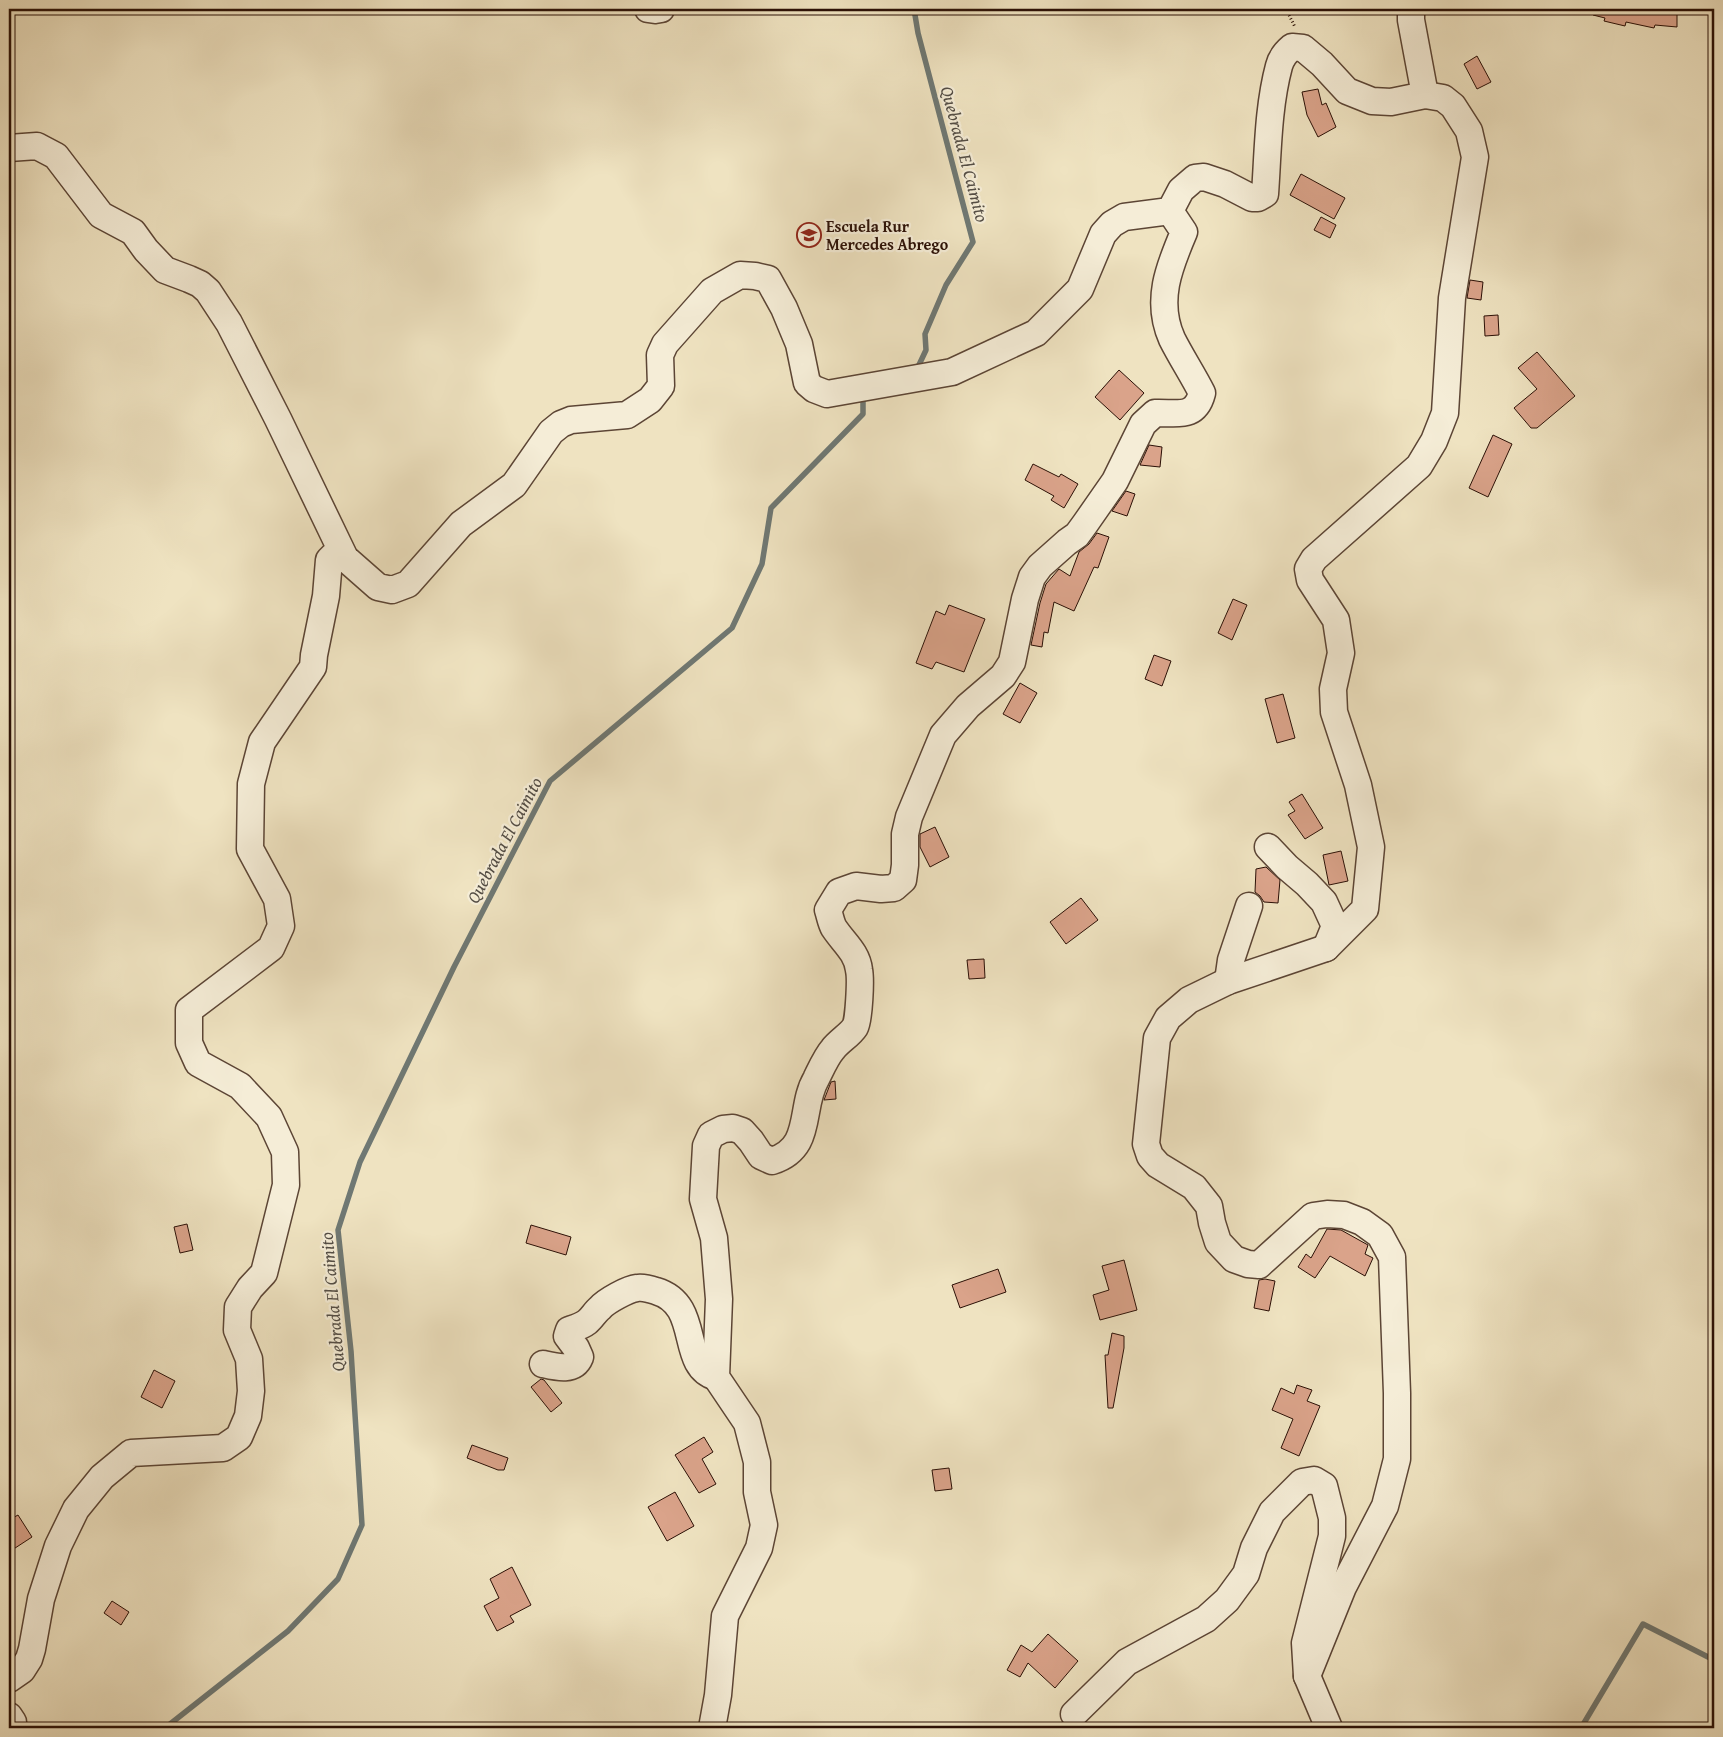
<svg xmlns="http://www.w3.org/2000/svg" width="1723" height="1737" font-family="'Gentium Book Plus',serif">
<style>
.lines{fill:none;stroke-linecap:round;stroke-linejoin:round}
.stream{stroke:#6f7873;stroke-width:5.5}
.building{fill:#daa38a;stroke:#2b1006}
.minor-casing{stroke:#5c4535;stroke-width:29}
.path{stroke:#2b1006;stroke-width:3;stroke-dasharray:1 2.5;stroke-linecap:butt}
.minor{stroke:#f5edd7;stroke-width:26}
.labels{text-anchor:middle;dominant-baseline:central;stroke-width:4.5;stroke-linejoin:round;paint-order:stroke}
.poi-label{font-size:16px;font-weight:bold;fill:#2b1006;stroke:#f5edd7;text-anchor:start}
.water-label{font-size:18px;font-style:italic;fill:#534d45;stroke:#f5edd7}
</style>
<rect width="100%" height="100%" fill="#efe3c1"/>
<filter id="stains"><feTurbulence type="fractalNoise" baseFrequency=".004" numOctaves="4"/><feColorMatrix values="0 0 0 0 .2 0 0 0 0 .09 0 0 0 0 .02 0 0 0 .5 -.17"/></filter>
<radialGradient id="worn" r=".72"><stop offset=".6" stop-color="#630" stop-opacity="0"/><stop offset="1" stop-color="#630" stop-opacity=".3"/></radialGradient>
<g class="lines">
<!-- stream -->
<g class="stream">
<path d="M914 9 918 33 973 242 946 285 925 334 926 350 918 367 916 368"/>
<path d="M165 1728 288 1631 338 1579 362 1525 351 1351 338 1230 360 1162 454 967 550 781 732 628 762 564 771 508 863 414V394"/>
<path d="M1581 1728 1643 1624 1714 1660"/>
</g>
</g>
<!-- building -->
<g class="building">
<path d="M1594 9H1658V10L1677 12V27L1655 25 1654 28 1626 22 1625 26 1604 21 1605 18 1593 15Z"/>
<path d="M1477 56 1491 82 1477 89 1464 64Z"/>
<path d="M1318 89 1322 105 1326 103 1336 127 1318 137 1307 115 1302 92Z"/>
<path d="M1301 174 1345 198 1334 219 1290 195Z"/>
<path d="M1321 217 1336 225 1330 238 1314 230Z"/>
<path d="M1470 280 1483 282 1481 300 1467 298Z"/>
<path d="M1498 315 1499 335 1485 336 1484 316Z"/>
<path d="M1537 352 1575 396 1537 428H1531L1514 408 1537 389 1518 368Z"/>
<path d="M1119 370 1144 393 1120 420 1095 397Z"/>
<path d="M1493 435 1512 444 1488 497 1469 488Z"/>
<path d="M1149 445 1162 447 1160 467 1140 465Z"/>
<path d="M1033 464 1059 477 1061 474 1078 484 1064 508 1051 500 1054 496 1025 480Z"/>
<path d="M1126 491 1135 494 1127 516 1112 511Z"/>
<path d="M1097 533 1109 537 1098 568 1094 567 1074 611 1054 602 1048 633 1044 632 1042 647 1031 645 1040 603 1046 584 1059 569 1070 576 1079 552 1089 544Z"/>
<path d="M1233 599 1247 605 1232 640 1218 633Z"/>
<path d="M949 605 985 619 964 672 936 662 932 669 916 663 936 611 945 615Z"/>
<path d="M1154 655 1171 661 1162 686 1145 679Z"/>
<path d="M1020 683 1037 693 1020 723 1003 714Z"/>
<path d="M1283 694 1295 738 1277 743 1265 699Z"/>
<path d="M1302 794 1323 828 1305 839 1288 815 1295 811 1289 802Z"/>
<path d="M935 827 949 857 930 867 920 847V834Z"/>
<path d="M1341 851 1348 881 1329 885 1323 855Z"/>
<path d="M1266 867 1280 880 1278 903 1264 902 1260 896 1255 892 1256 869Z"/>
<path d="M1081 898 1098 920 1066 944 1050 922Z"/>
<path d="M984 959 985 978 969 979 967 960Z"/>
<path d="M835 1081 836 1099 824 1100 831 1082Z"/>
<path d="M187 1224 193 1250 180 1253 174 1227Z"/>
<path d="M531 1225 571 1237 566 1255 526 1243Z"/>
<path d="M1327 1229 1341 1230 1368 1245 1365 1254 1373 1258 1365 1276 1330 1256 1315 1278 1298 1267 1306 1254 1311 1258Z"/>
<path d="M1124 1260 1137 1310 1100 1320 1093 1295 1109 1290 1102 1266Z"/>
<path d="M998 1269 1006 1292 960 1308 952 1285Z"/>
<path d="M1265 1279 1275 1281 1269 1311 1254 1308 1259 1280Z"/>
<path d="M1112 1333 1124 1336V1348L1113 1408H1108L1105 1355H1108Z"/>
<path d="M154 1370 175 1381 162 1408 141 1397Z"/>
<path d="M541 1379 544 1380 562 1403 551 1412 531 1387Z"/>
<path d="M1297 1385 1312 1390 1307 1401 1320 1406 1299 1456 1281 1448 1293 1419 1272 1410 1281 1388 1294 1394Z"/>
<path d="M704 1437 713 1452 702 1459 716 1484 699 1493 675 1455Z"/>
<path d="M472 1445 508 1458 504 1470H498L467 1458Z"/>
<path d="M949 1468 952 1489 935 1491 932 1470Z"/>
<path d="M675 1492 694 1526 667 1541 648 1507Z"/>
<path d="M18 1515 32 1537 9 1552V1520Z"/>
<path d="M512 1567 531 1605 510 1616 514 1622 497 1631 484 1606 499 1598 490 1579Z"/>
<path d="M112 1601 129 1612 121 1625 104 1613Z"/>
<path d="M1048 1634 1078 1661 1055 1688 1028 1663 1020 1677 1007 1670 1021 1645 1032 1652Z"/>
</g>
<g class="lines">
<defs>
<g id="minor">
<path d="M648 9 655 10 661 9"/>
<path d="M9 148 37 146 56 156 101 215 133 232 146 250 165 270 189 279 200 284 208 291 229 323 278 419 345 558 378 587 392 590 408 584 461 524 514 485 551 432 561 424 571 420 627 415 650 400 661 386 660 355 665 344 712 291 740 275 755 276 768 279 784 308 799 344 807 383 814 389 827 394 952 372 1036 333 1080 289 1103 234 1112 224 1124 217 1170 211 1181 190 1195 178 1204 177 1225 184 1252 198H1258L1265 194C1268 152 1268 107 1279 66 1281 58 1286 52 1292 47L1303 48 1322 64 1347 91 1372 101 1391 102 1425 95 1411 20V9"/>
<path d="M1268 847 1287 867 1307 884 1324 902 1335 926 1326 948"/>
<path d="M1228 981 1231 960 1249 906"/>
<path d="M543 1364C556 1367 574 1372 580 1357L576 1348 567 1336 569 1330C575 1328 582 1326 587 1322 592 1318 595 1312 600 1308 606 1301 628 1289 637 1288 643 1287 650 1289 656 1291 703 1305 678 1366 716 1377"/>
<path d="M1307 1676 1343 1587 1385 1506 1397 1459V1393L1392 1257 1380 1235 1362 1222 1344 1215 1327 1214 1313 1216 1259 1265 1248 1264 1234 1259 1218 1242 1212 1223 1209 1206 1194 1187 1158 1165 1150 1156 1146 1144 1157 1038 1168 1018 1189 1000 1228 981 1326 948 1365 909 1371 847 1358 785 1334 712 1333 689 1341 653 1336 620 1310 580 1308 569 1314 559 1419 466 1434 441 1445 413 1452 298 1475 157 1469 131 1453 106 1443 98 1425 95"/>
<path d="M9 1679 22 1670 29 1659 32 1649 41 1599 58 1546 76 1509 102 1477 131 1453 223 1448 239 1437 248 1416 251 1391 249 1359 237 1330 238 1307 250 1288 264 1273 286 1185 285 1152 269 1117 240 1086 198 1063 189 1043V1010L271 948 281 926 277 899 250 849 251 784 262 742 313 667 314 655 326 596 329 560 333 556 345 558"/>
<path d="M1074 1714 1127 1662 1206 1619 1227 1600 1246 1574 1254 1548 1272 1512 1302 1482 1314 1480 1324 1486 1332 1518V1536L1305 1643 1307 1676 1329 1728"/>
<path d="M9 1716 13 1722 9 1726"/>
<path d="M712 1728 718 1695 725 1616 759 1548 764 1525 757 1492V1462L747 1423 716 1377 719 1299 714 1238 703 1199 706 1146 711 1135 723 1129 733 1128 742 1131 751 1141 761 1156 772 1161C814 1148 799 1108 816 1079 821 1069 826 1057 833 1049 839 1041 850 1035 855 1027 859 1020 861 979 859 970 857 952 843 942 834 928 831 923 830 916 828 910L839 892 856 886 881 889 894 888 903 880 905 865V834L909 817 943 735 968 706 1003 676 1012 662 1025 599 1032 577 1040 566 1067 542 1077 535 1085 524 1115 481 1143 424 1155 413C1176 412 1195 420 1202 393 1193 375 1181 357 1172 339 1155 301 1169 267 1184 232L1170 211"/>
</g>
</defs>
<!-- minor casing -->
<use href="#minor" class="minor-casing"/>
<!-- path -->
<path class="path" d="M1286 9 1295 27"/>
<!-- minor -->
<use href="#minor" class="minor"/>
</g>
<!-- icons -->
<defs>
<symbol id="school-ring" viewBox="-11 -11 22 22"><circle r="9.5" fill="#f5edd7" stroke="#8f2418" stroke-width="1.5"/><path d="M0-5L7-2L0 1L-7-2ZM-4 1L0 2.5L4 1V4Q0 6-4 4Z" fill="#8f2418"/></symbol>
</defs>
<g fill-rule="evenodd">
<use href="#school-ring" x="795" y="221" width="28" height="28"/>
</g>
<g class="labels">
<!-- poi labels -->
<g class="poi-label">
<text x="826" y="226">Escuela Rur<tspan x="826" dy="18">Mercedes Abrego</tspan></text>
</g>
<!-- water labels -->
<g class="water-label">
<text transform="translate(965 154) rotate(75)">Quebrada El Caimito</text>
<text transform="translate(504 840) rotate(-62)">Quebrada El Caimito</text>
<text transform="translate(332 1302) rotate(-95)">Quebrada El Caimito</text>
</g>
</g>
<!-- margin -->
<rect width="1723" height="1737" fill="none" stroke="#efe3c1" stroke-width="30"/>
<rect x="10" y="10" width="1703" height="1717" fill="none" stroke="#2b1006" stroke-width="2.5"/>
<rect x="15" y="15" width="1693" height="1707" fill="none" stroke="#2b1006"/>
<rect width="100%" height="100%" filter="url(#stains)"/>
<rect width="100%" height="100%" fill="url(#worn)"/>
</svg>
